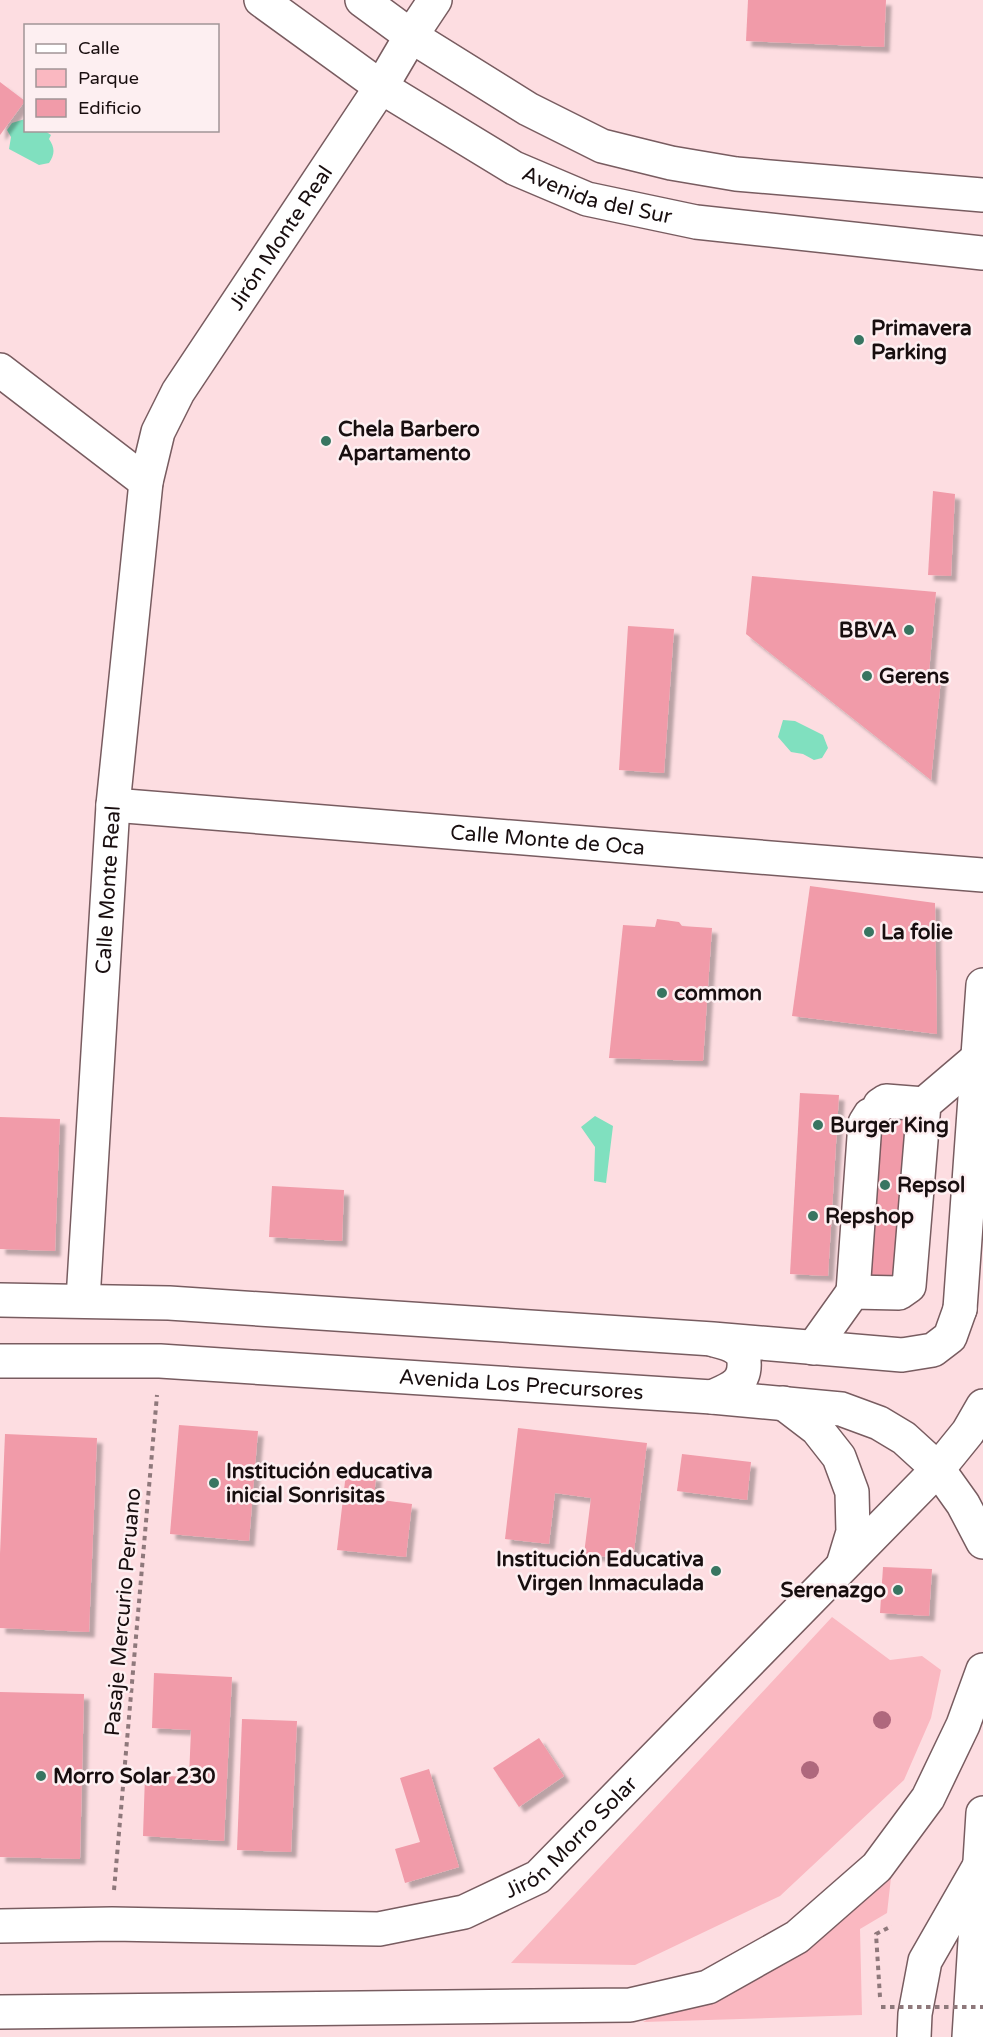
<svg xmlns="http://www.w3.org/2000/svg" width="983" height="2037" font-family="'Varela Round',sans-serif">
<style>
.green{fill:#fab8c1}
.water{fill:#80e0bf}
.building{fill:#f19ba9;filter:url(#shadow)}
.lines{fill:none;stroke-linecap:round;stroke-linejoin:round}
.minor-casing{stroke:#785c60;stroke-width:36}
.major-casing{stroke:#785c60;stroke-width:36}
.highway-casing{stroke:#785c60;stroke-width:36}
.path{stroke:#8e787b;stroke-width:4;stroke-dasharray:4.5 4.5;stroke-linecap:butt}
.minor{stroke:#fff;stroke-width:33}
.major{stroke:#fff;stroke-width:33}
.highway{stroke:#fff;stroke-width:33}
.path-bridge{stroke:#8e787b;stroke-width:4;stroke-dasharray:4.5 4.5;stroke-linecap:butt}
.tree{fill:#af687d}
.poi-dot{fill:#387561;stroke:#fdeff1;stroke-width:2}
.labels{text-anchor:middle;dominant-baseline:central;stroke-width:5;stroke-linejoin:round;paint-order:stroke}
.street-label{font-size:21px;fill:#180e0f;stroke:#fdeff1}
.poi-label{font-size:21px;font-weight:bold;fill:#180e0f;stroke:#fdeff1;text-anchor:start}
</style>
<defs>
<filter id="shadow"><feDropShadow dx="5.5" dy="5.5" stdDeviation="1.5" flood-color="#0004"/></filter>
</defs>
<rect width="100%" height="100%" fill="#fddde1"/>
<!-- green -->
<g class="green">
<path d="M832 1617 890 1660 922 1656 941 1670 931 1718 904 1780 780 1896 635 1965 511 1963Z"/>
<path d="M892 1869 887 1913 860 1929 862 2015 643 2022 780 1940Z"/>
</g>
<!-- water -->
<g class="water">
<path d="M25 119 26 130 45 131 51 135 49 139C55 148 55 154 49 163L39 165 9 149 11 137 7 130 12 123Z"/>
<path d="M783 720 795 721 823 735 828 748 822 758 814 760 803 754 791 752 778 737Z"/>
<path d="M595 1116 613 1126 606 1183 594 1181 595 1147 581 1127Z"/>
</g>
<!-- building -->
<g class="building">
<path d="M748 0H886L884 47 746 41Z"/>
<path d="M0 82 25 101 0 135Z"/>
<path d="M933 491 955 494 951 576 928 575Z"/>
<path d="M752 576 936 592 929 673 941 679 931 780 746 634Z"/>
<path d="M628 626 674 629 664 773 619 770Z"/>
<path d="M810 886 935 903 937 1034 792 1016Z"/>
<path d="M657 919 679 922 682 926 712 928 703 1061 609 1058 623 925 655 927Z"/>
<path d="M800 1093 839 1095 828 1276 790 1274Z"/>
<path d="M871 1105 908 1107 893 1280 857 1277Z"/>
<path d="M0 1117 60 1119 55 1251 0 1249Z"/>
<path d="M272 1186 344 1190 342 1241 269 1237Z"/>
<path d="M179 1425 258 1431 249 1541 170 1534Z"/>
<path d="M518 1428 647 1443 633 1560 584 1554 591 1498 555 1493 549 1544 505 1539Z"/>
<path d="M5 1434 97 1438 89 1632 0 1628V1554Z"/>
<path d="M682 1454 751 1462 747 1500 677 1491Z"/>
<path d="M346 1473 376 1476 374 1499 412 1504 406 1557 337 1550Z"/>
<path d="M883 1567 932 1569 929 1616 880 1613Z"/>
<path d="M154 1673 232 1677 224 1841 143 1836 145 1775 189 1777 191 1730 152 1728Z"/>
<path d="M0 1692 84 1694 80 1859 0 1857Z"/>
<path d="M242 1719 297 1721 291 1852 237 1850Z"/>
<path d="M539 1738 564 1776 519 1807 493 1768Z"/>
<path d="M429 1769 459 1867 405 1883 395 1849 420 1842 400 1778Z"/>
</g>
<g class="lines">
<defs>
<g id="minor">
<path id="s1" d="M261 0 381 87 514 168 587 199 696 222 983 253"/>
<path d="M362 0 411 36 528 109 602 146 671 163 736 174 983 195"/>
<path d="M0 370 146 482"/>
<path id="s2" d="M113 805 983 875"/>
<path d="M880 1105 886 1101 924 1104"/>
<path d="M853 1292 865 1123 870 1115"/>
<path d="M0 1300 169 1303 713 1339 902 1355 933 1350 950 1337 960 1309"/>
<path id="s3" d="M83 1300 113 805 146 482 158 432 178 392 381 87 411 36 435 0"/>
<path d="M813 1348 853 1292 899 1293 909 1286 924 1104 978 1058"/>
<path id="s4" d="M0 1361H160L712 1397 841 1409 879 1423 904 1438 938 1469 963 1504 983 1542"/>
<path d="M712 1397C730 1389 746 1384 744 1361 744 1356 741 1351 737 1349 731 1344 722 1342 714 1340"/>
<path d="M783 1403 817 1429 839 1457 852 1492 853 1532 843 1565"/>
<path id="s5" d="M0 1926 112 1924 379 1929 464 1912 538 1877 938 1469 968 1432 983 1406"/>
<path d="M914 2037 915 2014 925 1961 980 1865"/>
</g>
<g id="major">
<path d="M960 1309 983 985"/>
<path d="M969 2037 983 1813"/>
</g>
<path id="highway" d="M0 2012 630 2005 708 1987 797 1937 877 1867 928 1798 963 1725 983 1670"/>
</defs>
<!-- minor casing -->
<use href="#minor" class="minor-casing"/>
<!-- major casing -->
<use href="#major" class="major-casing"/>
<!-- highway casing -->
<use href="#highway" class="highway-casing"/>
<!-- path -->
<g class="path">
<path d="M114 1890 157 1395"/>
<path d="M880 1997 876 1934 892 1926"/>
</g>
<!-- minor -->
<use href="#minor" class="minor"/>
<!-- major -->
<use href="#major" class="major"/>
<!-- highway -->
<use href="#highway" class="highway"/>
<!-- path-bridge -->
<path class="path-bridge" d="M881 2007H983"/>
</g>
<!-- trees -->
<g class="tree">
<circle cx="882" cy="1720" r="9"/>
<circle cx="810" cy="1770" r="9"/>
</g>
<!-- markers -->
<g class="poi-dot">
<circle cx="859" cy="340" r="6"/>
<circle cx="326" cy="441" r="6"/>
<circle cx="909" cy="630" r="6"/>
<circle cx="867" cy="676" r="6"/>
<circle cx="869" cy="932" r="6"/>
<circle cx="662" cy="993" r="6"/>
<circle cx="818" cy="1125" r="6"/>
<circle cx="885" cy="1185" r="6"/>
<circle cx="813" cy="1216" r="6"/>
<circle cx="214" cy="1483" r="6"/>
<circle cx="716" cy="1571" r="6"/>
<circle cx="898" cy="1590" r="6"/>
<circle cx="41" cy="1776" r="6"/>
</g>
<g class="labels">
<!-- street labels -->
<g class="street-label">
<text stroke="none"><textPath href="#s1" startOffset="392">Avenida del Sur</textPath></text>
<text stroke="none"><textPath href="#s3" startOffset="1102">Jirón Monte Real</textPath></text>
<text stroke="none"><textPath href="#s2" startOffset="436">Calle Monte de Oca</textPath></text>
<text stroke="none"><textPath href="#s3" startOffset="411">Calle Monte Real</textPath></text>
<text stroke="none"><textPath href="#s4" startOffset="522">Avenida Los Precursores</textPath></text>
<text transform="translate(123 1612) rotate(-85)">Pasaje Mercurio Peruano</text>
<text stroke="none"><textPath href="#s5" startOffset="598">Jirón Morro Solar</textPath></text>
</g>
<!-- poi labels -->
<g class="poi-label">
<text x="871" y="328">Primavera<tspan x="871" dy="24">Parking</tspan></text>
<text x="338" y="429">Chela Barbero<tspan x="338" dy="24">Apartamento</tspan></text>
<text x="897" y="630" text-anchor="end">BBVA</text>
<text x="879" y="676">Gerens</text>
<text x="881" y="932">La folie</text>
<text x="674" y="993">common</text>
<text x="830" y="1125">Burger King</text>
<text x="897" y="1185">Repsol</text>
<text x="825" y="1216">Repshop</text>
<text x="226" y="1471">Institución educativa<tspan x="226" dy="24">inicial Sonrisitas</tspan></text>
<text x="704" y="1559" text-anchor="end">Institución Educativa<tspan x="704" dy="24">Virgen Inmaculada</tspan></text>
<text x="886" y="1590" text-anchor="end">Serenazgo</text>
<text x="53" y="1776">Morro Solar 230</text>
</g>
</g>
<!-- legend -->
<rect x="24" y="24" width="195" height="108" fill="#fdeff1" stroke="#a19597" stroke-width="1.5"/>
<rect x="36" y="44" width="30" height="9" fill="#ffffff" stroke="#a19597" stroke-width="1.5"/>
<text x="78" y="54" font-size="18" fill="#180e0f">Calle</text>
<rect x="36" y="69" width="30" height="18" fill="#fab8c1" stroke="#a19597" stroke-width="1.5"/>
<text x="78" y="84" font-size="18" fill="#180e0f">Parque</text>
<rect x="36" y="99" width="30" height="18" fill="#f19ba9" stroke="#a19597" stroke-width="1.5"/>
<text x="78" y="114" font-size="18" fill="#180e0f">Edificio</text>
</svg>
